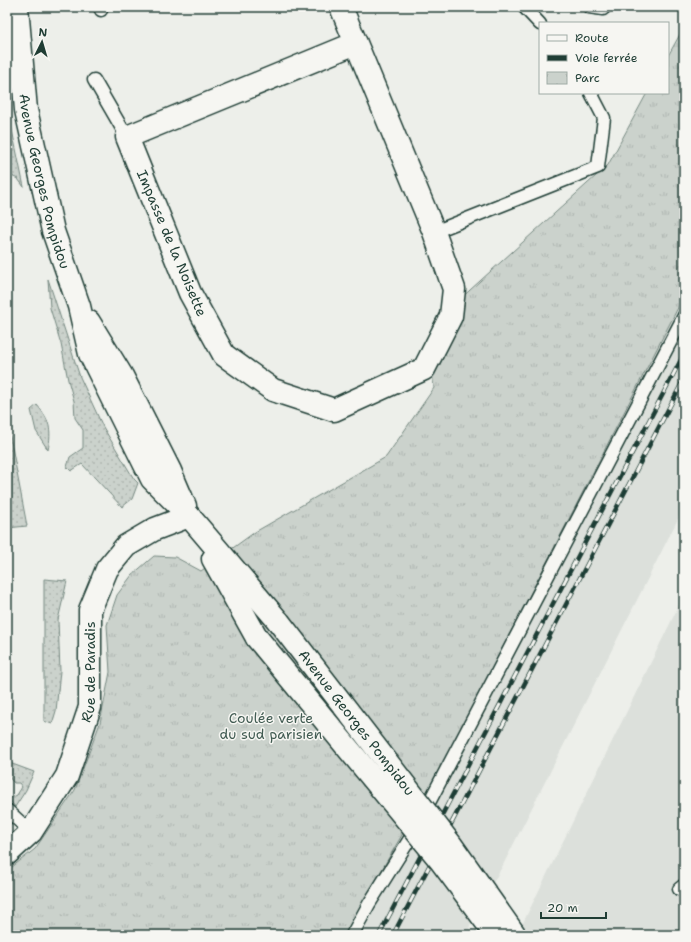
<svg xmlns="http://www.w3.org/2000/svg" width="691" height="942" font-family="'Shantell Sans',sans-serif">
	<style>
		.built { fill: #dce0db }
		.grass { fill: url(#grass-dots); stroke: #758880 }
		.park { fill: url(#park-tufts); stroke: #758880 }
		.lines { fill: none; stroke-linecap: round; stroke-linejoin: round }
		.lane-casing { stroke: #1f3d34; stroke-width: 15 }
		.street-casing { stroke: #1f3d34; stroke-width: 25 }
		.secondary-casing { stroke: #1f3d34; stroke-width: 25 }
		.lane { stroke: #f6f6f2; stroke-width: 12 }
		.street { stroke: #f6f6f2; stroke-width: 22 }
		.secondary { stroke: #f6f6f2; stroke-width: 22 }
		.rail-casing { stroke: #1f3d34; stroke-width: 4.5 }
		.rail { stroke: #f6f6f2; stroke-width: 3; stroke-dasharray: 9; stroke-linecap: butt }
		.secondary-bridge-casing { stroke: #1f3d34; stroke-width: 25; stroke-linecap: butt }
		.secondary-bridge { stroke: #f6f6f2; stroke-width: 22 }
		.labels { text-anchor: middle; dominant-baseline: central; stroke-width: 3; stroke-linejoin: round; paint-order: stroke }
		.street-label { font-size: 14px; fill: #1f3d34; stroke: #f6f6f2 }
		.park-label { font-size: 14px; fill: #415b52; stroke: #f6f6f2 }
	</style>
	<defs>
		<pattern id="grass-dots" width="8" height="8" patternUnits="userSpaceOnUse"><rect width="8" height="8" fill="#cbd2cc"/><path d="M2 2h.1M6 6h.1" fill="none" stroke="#aeb5b0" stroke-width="1.8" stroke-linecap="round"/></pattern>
		<pattern id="park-tufts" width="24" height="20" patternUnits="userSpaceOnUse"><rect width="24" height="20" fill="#cbd2cc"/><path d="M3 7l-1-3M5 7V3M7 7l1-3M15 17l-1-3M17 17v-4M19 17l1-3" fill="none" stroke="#aeb5b0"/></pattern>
	</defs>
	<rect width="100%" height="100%" fill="#edefea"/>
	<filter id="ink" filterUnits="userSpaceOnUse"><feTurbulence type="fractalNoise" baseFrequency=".025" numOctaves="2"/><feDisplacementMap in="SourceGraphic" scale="8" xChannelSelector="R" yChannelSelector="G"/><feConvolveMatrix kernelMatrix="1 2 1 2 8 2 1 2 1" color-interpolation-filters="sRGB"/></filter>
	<g filter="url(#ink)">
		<path class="built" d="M684,296V507L502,867L471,921L468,935H344L439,771Z
			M684,595V935H517L550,868Z"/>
		<path class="grass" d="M7,106L24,187L18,179L7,174Z
			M48,279L80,377L103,427L134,479L138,483L132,499L122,507L82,464L71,471L67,467L70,457L83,448V430L75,418L74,401L68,380L61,344L50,308Z
			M37,405C50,420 52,430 48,450L36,431L31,410Z
			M7,420L27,526L7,528Z
			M44,579L67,581L58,620L60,671L56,711L52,724L44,721Z
			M7,762L34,772L26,790L15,807L9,799L17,795L22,787L19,783H14L7,775Z"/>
		<path class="park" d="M684,27V296L439,771L344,935H7V871L35,849L75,790L100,723L110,672L107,625L117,595L132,575L154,556L175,557L201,571L255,532L386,457L434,388L432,373L459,300L608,165L647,93H668V56Z"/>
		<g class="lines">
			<defs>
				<path id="lane" d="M100,7L101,10
					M524,7L540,24
					M589,7L603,9L605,7
					M94,80L127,137
					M434,232L598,167L604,118L591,93
					M7,810L31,832
					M679,889L684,885
					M352,935L369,904L411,837L684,316"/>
				<g id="street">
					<path d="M341,7L434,232L454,289L451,316L424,369L334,410L273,390L224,355L190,293L127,137L356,43"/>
					<path id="s1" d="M7,854L31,832L67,776L90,707V610L107,569L126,546L155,529L189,516"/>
				</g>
				<g id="secondary">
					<path id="s2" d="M17,7L26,110L53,231L79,306L90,354L152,479L189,516L279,622"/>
					<path d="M89,322L122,376L170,471L185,506"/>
					<path d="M213,559L257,638"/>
				</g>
			</defs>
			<use href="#lane" class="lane-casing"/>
			<use href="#street" class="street-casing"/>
			<use href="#secondary" class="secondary-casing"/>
			<use href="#lane" class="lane"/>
			<use href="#street" class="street"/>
			<use href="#secondary" class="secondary"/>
			<defs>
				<path id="rail" d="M379,935L684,354
					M393,935L684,379"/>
			</defs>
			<use href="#rail" class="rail-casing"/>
			<use href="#rail" class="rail"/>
			<defs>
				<g id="secondary-bridge">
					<path id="s3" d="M279,622L452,846L515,935"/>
					<path d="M257,638L440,860L496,935"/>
				</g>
			</defs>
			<use href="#secondary-bridge" class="secondary-bridge-casing"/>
			<use href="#secondary-bridge" class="secondary-bridge"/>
		</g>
	</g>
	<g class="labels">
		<g class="street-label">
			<text stroke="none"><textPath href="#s2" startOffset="177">Avenue Georges Pompidou</textPath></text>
			<text transform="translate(172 243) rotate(67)">Impasse de la Noisette</text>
			<text stroke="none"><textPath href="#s1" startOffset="207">Rue de Paradis</textPath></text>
			<text stroke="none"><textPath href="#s3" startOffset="127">Avenue Georges Pompidou</textPath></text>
		</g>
		<g class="park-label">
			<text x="271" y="718">Coulée verte<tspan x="271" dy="16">du sud parisien</tspan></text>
		</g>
	</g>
	<rect width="691" height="942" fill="none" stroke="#f6f6f2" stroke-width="24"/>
	<rect x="12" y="12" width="667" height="918" fill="none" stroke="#1f3d34" stroke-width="1.5" filter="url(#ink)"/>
	<rect x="539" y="22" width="130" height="72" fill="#f6f6f2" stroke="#a0aca6"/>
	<rect x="547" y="35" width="20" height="6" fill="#f6f6f2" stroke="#a0aca6"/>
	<text x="575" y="42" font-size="12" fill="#1f3d34">Route</text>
	<rect x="547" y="55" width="20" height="6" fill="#1f3d34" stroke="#a0aca6"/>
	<text x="575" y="62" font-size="12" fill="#1f3d34">Voie ferrée</text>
	<rect x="547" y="72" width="20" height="12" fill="url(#park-tufts)" stroke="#a0aca6"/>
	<text x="575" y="82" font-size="12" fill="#1f3d34">Parc</text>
	<g transform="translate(42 42) rotate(5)" stroke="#f6f6f2" stroke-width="3" paint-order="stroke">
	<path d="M0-3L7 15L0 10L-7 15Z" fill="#1f3d34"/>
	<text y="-6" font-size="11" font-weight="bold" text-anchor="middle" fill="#1f3d34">N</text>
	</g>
	<path d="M541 912v6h65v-6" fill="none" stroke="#1f3d34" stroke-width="2"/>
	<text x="547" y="912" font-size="12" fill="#1f3d34" stroke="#f6f6f2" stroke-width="3" paint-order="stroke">20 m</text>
</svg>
